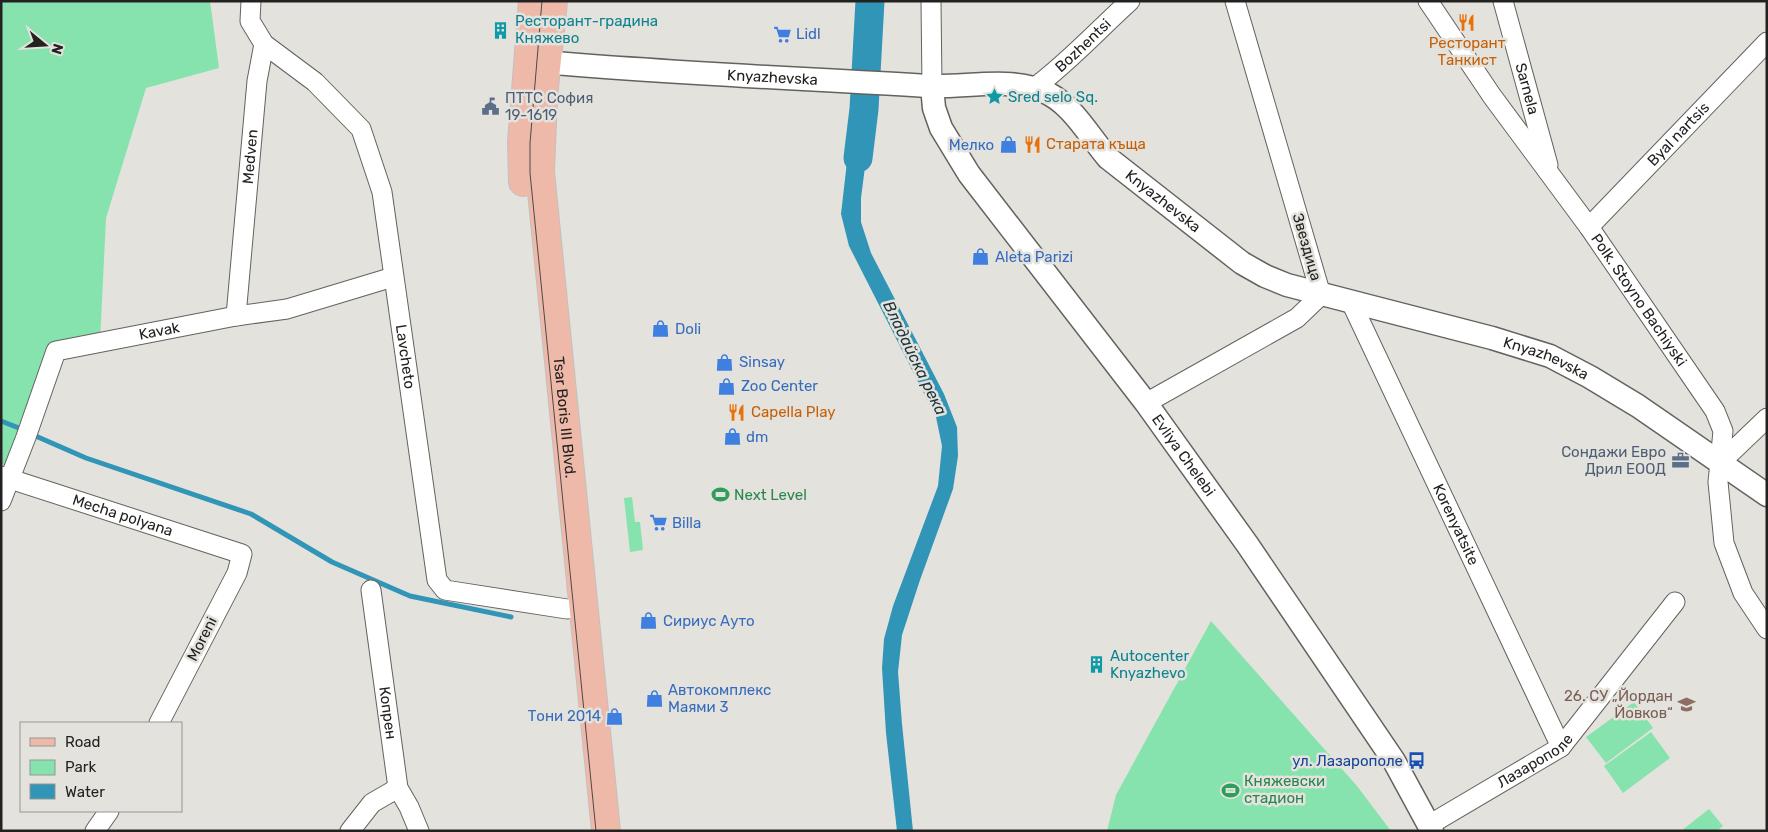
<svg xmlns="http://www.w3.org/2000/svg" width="1768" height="832" font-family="Rubik,sans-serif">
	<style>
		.green { fill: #87e3ad }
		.water { fill: #3095b7 }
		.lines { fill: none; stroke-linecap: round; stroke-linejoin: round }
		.stream { stroke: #3095b7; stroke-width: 5 }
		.river { stroke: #3095b7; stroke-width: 29 }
		.minor-casing { stroke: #65625e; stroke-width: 21 }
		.tertiary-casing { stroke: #65625e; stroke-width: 25 }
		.primary-casing { stroke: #c1c1c1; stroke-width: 30 }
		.minor { stroke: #fff; stroke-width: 19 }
		.tertiary { stroke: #fff; stroke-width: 22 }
		.primary { stroke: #efb9aa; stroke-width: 28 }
		.tram { stroke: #4b4a47; stroke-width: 1 }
		.labels { text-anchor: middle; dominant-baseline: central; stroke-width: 5; stroke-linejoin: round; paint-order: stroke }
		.culture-label { font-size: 15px; fill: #0d838f; stroke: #e4e2dc; text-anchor: start }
		.shop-label { font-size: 15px; fill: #366cbe; stroke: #e4e2dc; text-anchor: start }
		.food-label { font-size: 15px; fill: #c56008; stroke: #e4e2dc; text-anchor: start }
		.street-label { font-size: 15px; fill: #232220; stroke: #e4e2dc }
		.service-label { font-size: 15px; fill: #4e5e75; stroke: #e4e2dc; text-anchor: start }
		.leisure-label { font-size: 15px; fill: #27864d; stroke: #e4e2dc; text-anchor: start }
		.education-label { font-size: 15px; fill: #785e54; stroke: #e4e2dc; text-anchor: end }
		.transit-label { font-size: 15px; fill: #164399; stroke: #e4e2dc; text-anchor: end }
		.water-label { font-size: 16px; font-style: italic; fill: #1e343d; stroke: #e4e2dc }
	</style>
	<rect width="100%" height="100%" fill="#e4e2dc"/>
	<path class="green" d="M1,1H210L219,68L146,88L106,218L100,342L50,352L5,465L1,464Z
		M632,497L635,522H640L643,550L630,552L624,498Z
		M1211,621L1357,786L1391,831H1107L1116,795Z
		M1634,702L1653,728L1606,763L1586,737Z
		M1651,732L1670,758L1623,793L1604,766Z
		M1709,809L1723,826L1717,831H1681Z"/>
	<path class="water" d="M852,118L871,120L861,198V222L871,253L944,394L957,427L958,456L953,489L920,580L902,635L898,672L902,724L913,831H897L886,733L882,668L884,639L893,606L938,486L942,446L936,417L849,246L841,214Z"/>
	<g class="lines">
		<path class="stream" d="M1,421L24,430
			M31,434L86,458L251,514L332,562L410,596L511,617"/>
		<path class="river" d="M858,158L864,109L870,1"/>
		<defs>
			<g id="minor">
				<path id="s1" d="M251,1L250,21L264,44L315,82L361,129L382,192L437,580L445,590L567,609"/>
				<path d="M931,1L932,86"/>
				<path id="s2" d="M1428,1L1492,96L1589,227L1715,411L1723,431L1718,482L1724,543L1743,593L1767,629"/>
				<path id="s3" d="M1503,1L1548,165"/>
				<path id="s4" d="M1034,88C1069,62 1098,30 1130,1"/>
				<path id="s5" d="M1589,227L1767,42"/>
				<path id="s6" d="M1351,302L1561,747"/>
				<path id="s7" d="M236,316L257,81L264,44"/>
				<path d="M1146,403L1297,318L1321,295L1235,1"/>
				<path d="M1720,463L1767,418"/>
				<path id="s8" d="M1,476L242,554L237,573L159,723"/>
				<path id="s9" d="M1,501L26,437L56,351L236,316L287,309L393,277"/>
				<path id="s10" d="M371,590L398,788L409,807L419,831"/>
				<path id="s11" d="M1429,825L1561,747L1675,602"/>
				<path d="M95,831L109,811"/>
				<path d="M350,831L372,803L398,788"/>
			</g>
			<g id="tertiary">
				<path id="s12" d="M531,61C663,73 795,78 927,86C964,88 1007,77 1043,91C1071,102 1089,136 1108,158L1242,263L1265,276L1287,285L1492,338L1550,356L1590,377L1638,406L1767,495"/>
				<path id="s13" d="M932,86L934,108L941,128L969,174L1146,403L1247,544L1394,761L1432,831"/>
			</g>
			<g id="primary">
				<path id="s14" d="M553,1L543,97L540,172L606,831"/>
				<path d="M523,182L522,142L533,1"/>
			</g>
		</defs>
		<use href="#minor" class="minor-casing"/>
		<use href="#tertiary" class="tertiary-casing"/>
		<use href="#primary" class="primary-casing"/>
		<use href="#minor" class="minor"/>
		<use href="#tertiary" class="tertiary"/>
		<use href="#primary" class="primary"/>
		<path class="tram" d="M542,1L530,143V173L596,831"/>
	</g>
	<defs>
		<symbol id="restaurant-bare" viewBox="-9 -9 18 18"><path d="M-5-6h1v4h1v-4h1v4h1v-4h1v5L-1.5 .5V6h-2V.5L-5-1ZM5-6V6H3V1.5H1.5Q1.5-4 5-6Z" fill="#e8710a" stroke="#e4e2dc" stroke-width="2.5" paint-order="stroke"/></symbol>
		<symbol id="building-bare" viewBox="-9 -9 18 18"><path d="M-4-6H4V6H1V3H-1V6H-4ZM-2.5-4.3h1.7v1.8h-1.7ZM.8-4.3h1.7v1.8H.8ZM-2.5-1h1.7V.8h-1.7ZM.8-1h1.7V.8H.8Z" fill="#0f9aa8" stroke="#e4e2dc" stroke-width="2.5" paint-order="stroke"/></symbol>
		<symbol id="supermarket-bare" viewBox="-9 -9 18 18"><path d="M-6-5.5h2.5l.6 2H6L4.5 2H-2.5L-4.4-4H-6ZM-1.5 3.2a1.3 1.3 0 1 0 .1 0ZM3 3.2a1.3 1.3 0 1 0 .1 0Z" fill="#3f7fe0" stroke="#e4e2dc" stroke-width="2.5" paint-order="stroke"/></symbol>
		<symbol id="sight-bare" viewBox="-9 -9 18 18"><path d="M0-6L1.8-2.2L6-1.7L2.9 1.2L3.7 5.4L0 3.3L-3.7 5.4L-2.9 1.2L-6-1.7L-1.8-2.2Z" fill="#0f9aa8" stroke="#e4e2dc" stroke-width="2.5" paint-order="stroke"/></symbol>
		<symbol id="civic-bare" viewBox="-9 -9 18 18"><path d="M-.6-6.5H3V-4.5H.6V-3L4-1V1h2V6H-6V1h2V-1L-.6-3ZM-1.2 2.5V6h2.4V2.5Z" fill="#5c6f8a" stroke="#e4e2dc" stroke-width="2.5" paint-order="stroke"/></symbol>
		<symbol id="shop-bare" viewBox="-9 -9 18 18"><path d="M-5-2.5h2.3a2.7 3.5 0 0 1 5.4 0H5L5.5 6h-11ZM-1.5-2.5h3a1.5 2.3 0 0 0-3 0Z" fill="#3f7fe0" stroke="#e4e2dc" stroke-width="2.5" paint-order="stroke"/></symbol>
		<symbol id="office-bare" viewBox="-9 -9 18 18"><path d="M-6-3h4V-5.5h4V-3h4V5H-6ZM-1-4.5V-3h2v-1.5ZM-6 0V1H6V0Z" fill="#5c6f8a" stroke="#e4e2dc" stroke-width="2.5" paint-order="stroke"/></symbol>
		<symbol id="stadium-bare" viewBox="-9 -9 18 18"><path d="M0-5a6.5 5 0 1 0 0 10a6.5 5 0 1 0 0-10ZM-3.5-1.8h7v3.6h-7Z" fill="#2e9e5b" stroke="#e4e2dc" stroke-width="2.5" paint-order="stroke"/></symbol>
		<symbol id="school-bare" viewBox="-9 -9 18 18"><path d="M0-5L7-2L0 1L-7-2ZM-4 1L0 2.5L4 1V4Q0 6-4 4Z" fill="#8d6e63" stroke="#e4e2dc" stroke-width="2.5" paint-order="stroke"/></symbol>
		<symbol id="bus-bare" viewBox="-9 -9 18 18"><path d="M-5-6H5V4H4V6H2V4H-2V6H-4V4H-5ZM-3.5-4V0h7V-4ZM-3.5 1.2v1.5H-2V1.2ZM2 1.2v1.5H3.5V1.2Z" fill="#1a4fb4" stroke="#e4e2dc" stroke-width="2.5" paint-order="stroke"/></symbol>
	</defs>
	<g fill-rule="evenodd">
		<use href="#restaurant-bare" x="1454" y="10" width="25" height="25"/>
		<use href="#building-bare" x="488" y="18" width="25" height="25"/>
		<use href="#supermarket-bare" x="770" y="22" width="25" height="25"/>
		<use href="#sight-bare" x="982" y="84" width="25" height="25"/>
		<use href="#civic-bare" x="478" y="94" width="25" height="25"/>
		<use href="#restaurant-bare" x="1020" y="132" width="25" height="25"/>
		<use href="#shop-bare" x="996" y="132" width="25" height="25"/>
		<use href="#shop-bare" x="968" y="244" width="25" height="25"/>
		<use href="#shop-bare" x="648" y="316" width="25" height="25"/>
		<use href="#shop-bare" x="712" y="350" width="25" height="25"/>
		<use href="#shop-bare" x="714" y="374" width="25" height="25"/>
		<use href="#restaurant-bare" x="724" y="400" width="25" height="25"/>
		<use href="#shop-bare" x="720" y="424" width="25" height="25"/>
		<use href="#office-bare" x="1668" y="448" width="25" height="25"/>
		<use href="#stadium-bare" x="708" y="482" width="25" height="25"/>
		<use href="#supermarket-bare" x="646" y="510" width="25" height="25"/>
		<use href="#shop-bare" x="636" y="608" width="25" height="25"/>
		<use href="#building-bare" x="1084" y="652" width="25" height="25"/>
		<use href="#shop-bare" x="642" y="686" width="25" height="25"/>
		<use href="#school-bare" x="1674" y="692" width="25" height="25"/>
		<use href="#shop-bare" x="602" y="704" width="25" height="25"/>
		<use href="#bus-bare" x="1404" y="748" width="25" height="25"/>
		<use href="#stadium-bare" x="1218" y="778" width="25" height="25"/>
	</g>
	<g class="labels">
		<g class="culture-label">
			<text x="515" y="21">Ресторант-градина<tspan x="515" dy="17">Княжево</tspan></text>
			<text x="1008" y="97">Sred selo Sq.</text>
			<text x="1110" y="656">Autocenter<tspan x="1110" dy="17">Knyazhevo</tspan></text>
		</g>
		<g class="shop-label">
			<text x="796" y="34">Lidl</text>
			<text x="994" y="145" text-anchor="end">Мелко</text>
			<text x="995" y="257">Aleta Parizi</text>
			<text x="675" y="329">Doli</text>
			<text x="739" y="362">Sinsay</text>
			<text x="741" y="386">Zoo Center</text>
			<text x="746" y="437">dm</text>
			<text x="672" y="523">Billa</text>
			<text x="663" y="621">Сириус Ауто</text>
			<text x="668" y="690">Автокомплекс<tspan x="668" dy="17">Маями 3</tspan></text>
			<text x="601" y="716" text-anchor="end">Тони 2014</text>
		</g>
		<g class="food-label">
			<text x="1467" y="43" text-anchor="middle">Ресторант<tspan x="1467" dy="17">Танкист</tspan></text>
			<text x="1046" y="144">Старата къща</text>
			<text x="751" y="412">Capella Play</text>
		</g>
		<g class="street-label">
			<text stroke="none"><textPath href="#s4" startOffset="65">Bozhentsi</textPath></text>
			<text stroke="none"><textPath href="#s12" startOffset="242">Knyazhevska</textPath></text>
			<text stroke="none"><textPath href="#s3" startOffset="91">Sarnela</textPath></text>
			<text stroke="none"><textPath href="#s5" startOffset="129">Byal nartsis</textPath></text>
			<text stroke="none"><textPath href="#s7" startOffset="160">Medven</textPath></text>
			<text stroke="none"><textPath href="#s12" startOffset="678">Knyazhevska</textPath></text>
			<text transform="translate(1307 247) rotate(74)">Звездица</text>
			<text stroke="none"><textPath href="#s2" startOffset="366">Polk. Stoyno Bachiyski</textPath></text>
			<text stroke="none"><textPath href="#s9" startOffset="265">Kavak</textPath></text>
			<text stroke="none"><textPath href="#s1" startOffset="409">Lavcheto</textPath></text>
			<text stroke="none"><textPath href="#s12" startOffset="1098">Knyazhevska</textPath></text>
			<text stroke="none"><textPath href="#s14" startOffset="418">Tsar Boris III Blvd.</textPath></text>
			<text stroke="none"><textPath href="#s13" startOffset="451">Evliya Chelebi</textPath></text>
			<text stroke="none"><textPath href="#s8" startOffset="128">Mecha polyana</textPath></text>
			<text stroke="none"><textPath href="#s6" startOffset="246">Korenyatsite</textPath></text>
			<text transform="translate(202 639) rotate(-63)">Moreni</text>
			<text stroke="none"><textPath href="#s10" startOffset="124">Копрен</textPath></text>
			<text stroke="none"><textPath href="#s11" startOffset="124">Лазарополе</textPath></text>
		</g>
		<g class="service-label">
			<text x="505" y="98">ПТТС София<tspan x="505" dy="17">19-1619</tspan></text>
			<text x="1666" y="452" text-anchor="end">Сондажи Евро<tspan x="1666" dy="17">Дрил ЕООД</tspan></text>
		</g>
		<g class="leisure-label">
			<text x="734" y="495">Next Level</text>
			<text x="1244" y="781">Княжевски<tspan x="1244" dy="17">стадион</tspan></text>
		</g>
		<g class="education-label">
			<text x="1673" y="696">26. СУ „Йордан<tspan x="1673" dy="17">Йовков“</tspan></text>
		</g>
		<g class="transit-label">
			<text x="1403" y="761">ул. Лазарополе</text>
		</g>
		<g class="water-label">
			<text transform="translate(915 358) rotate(64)">Владайска река</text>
		</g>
	</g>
	<rect width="1768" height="832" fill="none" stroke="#232220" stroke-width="5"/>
	<rect x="20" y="722" width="162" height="90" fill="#e4e2dc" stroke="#979591"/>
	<rect x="30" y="738" width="25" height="8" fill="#efb9aa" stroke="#979591"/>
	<text x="65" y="747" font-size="15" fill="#232220">Road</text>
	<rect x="30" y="760" width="25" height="15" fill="#87e3ad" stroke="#979591"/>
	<text x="65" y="772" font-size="15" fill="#232220">Park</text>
	<rect x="30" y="784" width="25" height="15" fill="#3095b7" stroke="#979591"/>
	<text x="65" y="797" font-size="15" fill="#232220">Water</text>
	<g transform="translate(45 45) rotate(108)" stroke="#e4e2dc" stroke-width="4" paint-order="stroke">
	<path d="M0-4L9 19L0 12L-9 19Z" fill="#232220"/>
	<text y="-8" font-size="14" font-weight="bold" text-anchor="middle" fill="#232220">N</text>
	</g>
</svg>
